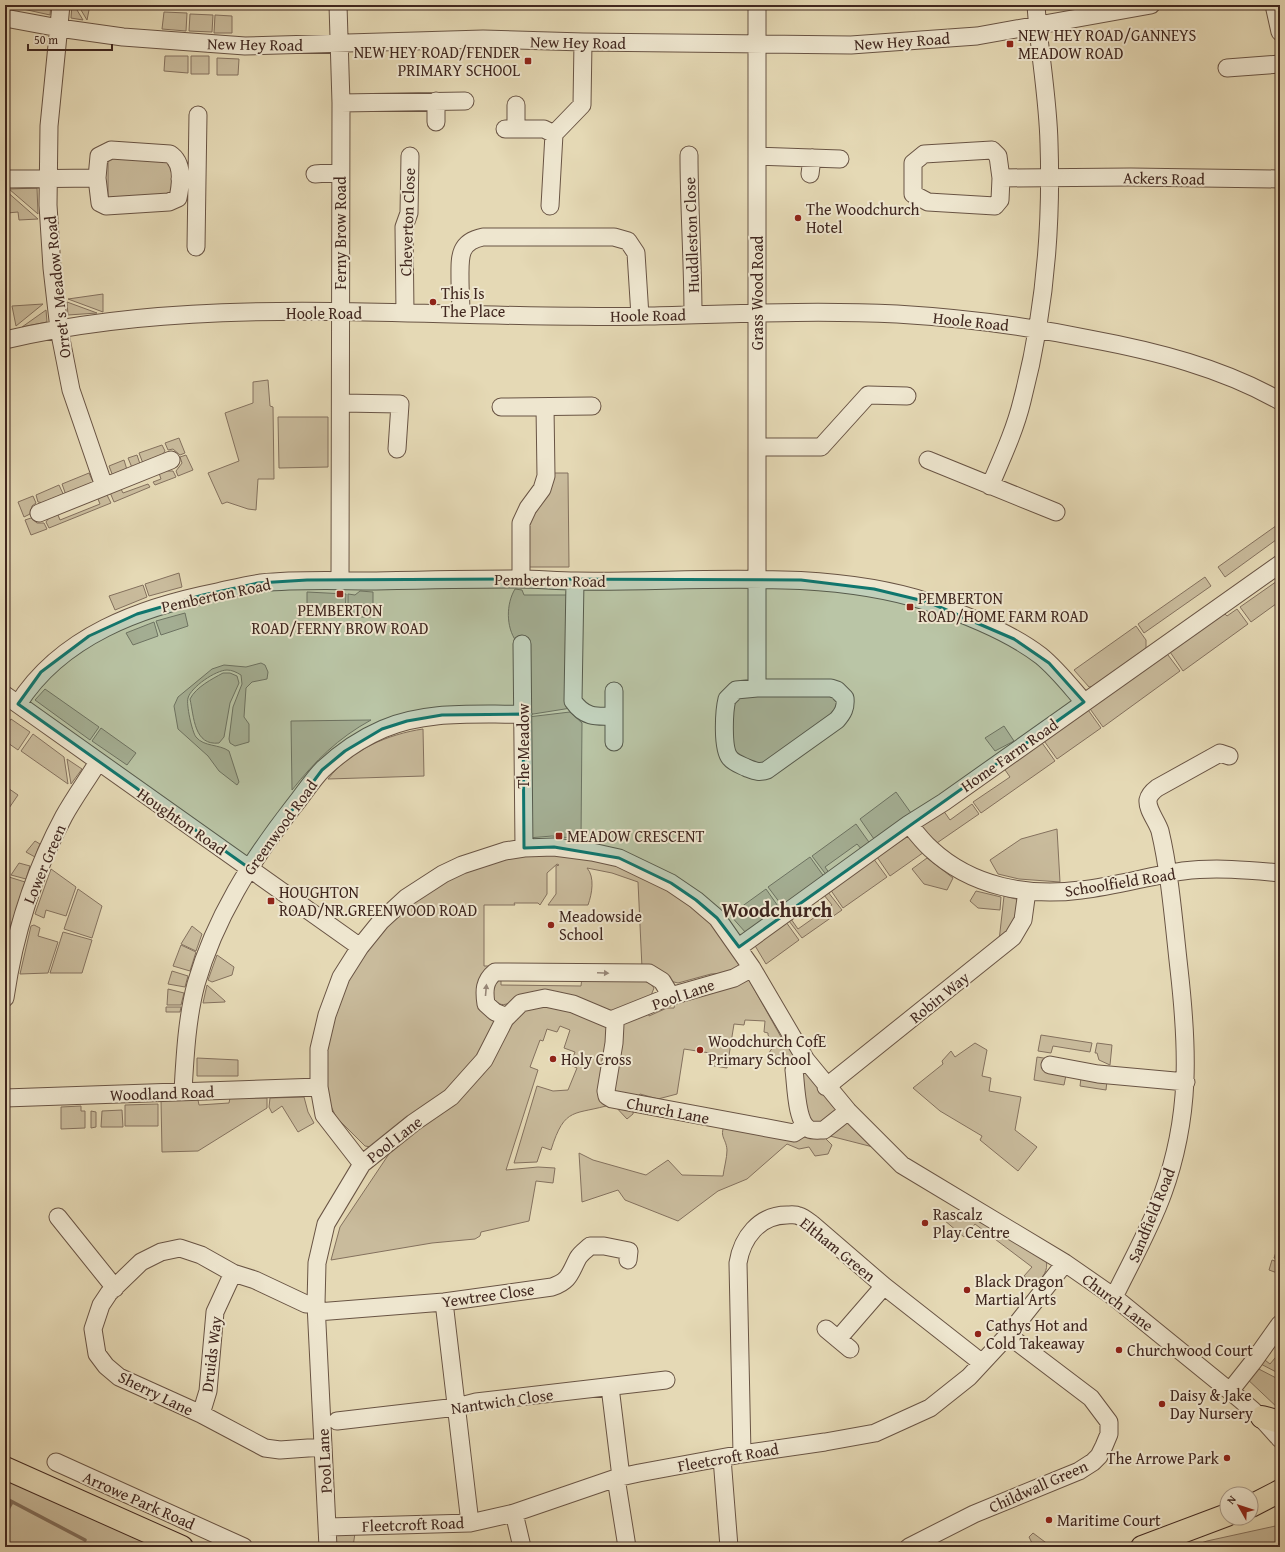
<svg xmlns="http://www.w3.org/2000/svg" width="1285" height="1552" font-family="'Gentium Book Plus',serif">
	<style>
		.green { fill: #c9bb9c; stroke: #84715e }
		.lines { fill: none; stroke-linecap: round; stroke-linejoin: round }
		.stream { stroke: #816d5a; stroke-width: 3.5 }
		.minor-casing { stroke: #695444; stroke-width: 19 }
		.major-casing { stroke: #40271f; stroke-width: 24 }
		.minor { stroke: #eee6cf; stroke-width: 17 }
		.major { stroke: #e5d9b5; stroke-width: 22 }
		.oneway { fill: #978677 }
		.marked { fill: #0f766e; fill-opacity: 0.2; stroke: #0f766e; stroke-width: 3; stroke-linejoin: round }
		.poi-dot { fill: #8f2418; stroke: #eee6cf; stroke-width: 1.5 }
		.labels { text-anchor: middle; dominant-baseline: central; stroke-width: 4; stroke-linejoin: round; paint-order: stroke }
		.poi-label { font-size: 16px; fill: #40271f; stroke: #eee6cf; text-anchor: start }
		.street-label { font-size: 16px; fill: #40271f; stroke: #eee6cf }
		.district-label { font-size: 20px; font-weight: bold; fill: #40271f; stroke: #eee6cf }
	</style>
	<rect width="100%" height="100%" fill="#e5d9b5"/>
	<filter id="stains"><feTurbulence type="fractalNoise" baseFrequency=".005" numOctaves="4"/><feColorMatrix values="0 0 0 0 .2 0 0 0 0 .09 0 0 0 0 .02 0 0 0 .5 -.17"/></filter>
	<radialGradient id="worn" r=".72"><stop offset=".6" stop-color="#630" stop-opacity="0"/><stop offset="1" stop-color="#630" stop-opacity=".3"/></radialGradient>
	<path class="green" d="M5,5H51L50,15Z
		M72,5H74L83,20L71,18Z
		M78,5H90L87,20Z
		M164,12L187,13L186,31L162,29Z
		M190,14L213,15L212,32L189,31Z
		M215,15L232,16V33H214Z
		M165,56H188V73L164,71Z
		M191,56H209V74H191Z
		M217,58L239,59L238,75H217Z
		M108,155L173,161L172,193L108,201Z
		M37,188L38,214L9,189Z
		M5,190L38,219L19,220L18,212L7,213Z
		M103,294V312L68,299Z
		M67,302L97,313L68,315Z
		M43,304L16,326L12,306Z
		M46,310L47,322L22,327Z
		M268,380L270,406L273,407L274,479H258L256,510L248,509L227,502L222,504L208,473L239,461L225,413L253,403V382Z
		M278,417H328V467L279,468Z
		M179,438L185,453L180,455L173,449L168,450L165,443Z
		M162,445L165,451L158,461L144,466L139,453Z
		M137,455L141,467L133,470L128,458Z
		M186,455L193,470L178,476L176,471L182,463L180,457Z
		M124,460L128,473L114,479L109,466Z
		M162,468L168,471H173L176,477L155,485L153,482L161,479L158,470Z
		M89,473L95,486L67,498L62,484Z
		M551,473H568L569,567H528V522Z
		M148,484L150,487L114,502L109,490L119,485L123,493Z
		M59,485L65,498L49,504L38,502L36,495Z
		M105,491L111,503L49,528L46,522L53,512L56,510L60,520L100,504L96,494Z
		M33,496L36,503L32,506L30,514L24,517L18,502Z
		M31,518L37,523H44L47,529L31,535L25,520Z
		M1280,523V537L1225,577L1218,567Z
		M179,573L182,587L149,596L145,584Z
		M1205,577L1211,586L1144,633L1138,624Z
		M1280,579V601L1251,622L1240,607Z
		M143,585L147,597L115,610L109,596Z
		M515,589L522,590L524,595H567L571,708L527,715L516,641C506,627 506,604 515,589Z
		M360,591L373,592V617H348V594L355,595Z
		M307,592L346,594L345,617H307Z
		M1237,609L1248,624L1183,671L1168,649L1216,616L1225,614L1227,616Z
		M185,613L188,626L161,635L156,621Z
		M154,622L158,636L133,645L126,633Z
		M1136,626L1146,640V648L1095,686L1089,687L1074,670Z
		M1165,651L1180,671L1103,727L1088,706Z
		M261,663L265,665L268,672L267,679L252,682L246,688L244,717L249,724V742L235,746L230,743L229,739L233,707L242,684L241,675C236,672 232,670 227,670C216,670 191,687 188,698C186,704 192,732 196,737C204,747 219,744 229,751L239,782L237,785L219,771L208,756L178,729L174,706L178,697L212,669L224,665L246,667Z
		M223,673H230L237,676L239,683L230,703L224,737L219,743C194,746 194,717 190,699C196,687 212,679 223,673Z
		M45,689L99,727L90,740L35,700Z
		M740,694L834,696L838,704L837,712L758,766L738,758L730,747L732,702Z
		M1086,707L1101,728L1057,759L1042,738Z
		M570,712L582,723L581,839L552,836L528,838V717Z
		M11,719L30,732L18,750L5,741V728Z
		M371,720C338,738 315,761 292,790L291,721Z
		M1004,726L1014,741L995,751L985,738Z
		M101,728L136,753L127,765L92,741Z
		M423,729L424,776L328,779C350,750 389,734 423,729Z
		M33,734L64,757L68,784L21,751Z
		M1040,740L1055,761L981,813L973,802L1010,777L1003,767Z
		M67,759L82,769L71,784Z
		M5,786L18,795L5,814Z
		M896,792L911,813L874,839L860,819Z
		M972,804L979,814L934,845L922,827L923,824L943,810L950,820Z
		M856,824L871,845L863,851L857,844L825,867L830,874L827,876L812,856Z
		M1057,829L1060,882L1019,879L998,874L990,860L1021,839Z
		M910,835L927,850L890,876L877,857Z
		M35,841L40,844L35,857L26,852Z
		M559,853L596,859L639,873L691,904L718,932L740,964L731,973L711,974L678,983L670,981L642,968L638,882L612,873L587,868C595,877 592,894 588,905H548L556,894V866L559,865L557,864L547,873V894L540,905L538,903H514L515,905H484V966H495L492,1017L496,1023L481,1058L447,1093L371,1147L365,1146L336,1117L330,1104L325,1083V1056L332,1017L358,957L403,910L431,889L463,872L491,861L522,855Z
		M810,857L825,878L783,907L768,887Z
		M873,858L887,877L843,908L830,889Z
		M927,858L953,878L947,890L924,884L912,869Z
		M19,863L30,866L26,879L11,875Z
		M51,869L76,887L66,916L46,910L44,918L35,914Z
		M9,877L25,882L5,944V886Z
		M78,889L102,906L92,938L64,929Z
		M766,889L780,909L746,933L730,915Z
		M976,891L1001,897L1000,910L978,908L970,901Z
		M828,892L842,910L802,938L789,921L791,919L798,929L832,905L824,895Z
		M1004,896L1016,899L1020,902L1012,927L999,941Z
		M786,922L799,940L766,964L754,944Z
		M34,925L40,928L38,936L58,942L48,973L20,974L31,926Z
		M192,926L202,934L196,951L181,944Z
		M63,932L92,940L82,973H50Z
		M181,945L196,952L190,971L173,966Z
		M217,955L234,967L232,975L212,982L208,980Z
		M172,971L188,976L185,987L168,984Z
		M497,977H501V985L581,986L582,977C598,978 645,973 654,988L650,998L637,1004L647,1007L649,1016L667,1008H674L675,1003L748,978L781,1037L796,1057L787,1061L785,1066L768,1063L770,1051L775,1045L768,1035V1033L764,1032L765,1021L745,1020L744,1025L734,1024L727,1068L708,1065L710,1053L684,1049L677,1094L658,1099L640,1094L635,1100L633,1114L627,1119L613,1104C574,1116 565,1105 551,1150L542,1147L537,1162L514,1163L537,1086L553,1091L568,1090L577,1068L570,1065L575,1052L564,1048L570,1030L560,1026L557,1032L547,1029L543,1041L540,1040L530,1067L538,1070L506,1170L538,1167L555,1168L553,1183L536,1181L529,1221L481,1232L480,1236L475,1239L432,1243L331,1260L340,1227L399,1139L452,1099L489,1061L514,1015L523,1005L535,1002L554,1001L588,1012L602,1020L606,1028L612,1033L626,1016V1009C620,1010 614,1012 608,1012C601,1012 594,1007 587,1005C567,998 546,992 524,997C506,1002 503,1013 489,993L491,980Z
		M207,985L225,1001V1002L203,1003Z
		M168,989L184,993L181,1005H167Z
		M166,1007H181L180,1012H166Z
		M1041,1035L1092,1043L1090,1052L1053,1046L1051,1053L1038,1051Z
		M975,1043L987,1050L982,1076L991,1078L989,1091L1021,1097L1015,1130L1037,1147L1018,1171L980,1140L982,1136L940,1111L913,1088L943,1064L942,1061L951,1051L955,1057Z
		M1097,1043L1112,1045L1110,1065L1099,1060L1097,1053H1095Z
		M1037,1057L1050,1059L1066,1075L1064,1085L1034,1080Z
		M197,1058L238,1060V1076H197Z
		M802,1067L838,1113L827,1123L806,1122Z
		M1108,1071L1106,1090L1080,1086L1081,1078Z
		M304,1097L308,1112L314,1123L298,1132L282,1106L272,1113L269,1107L270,1098Z
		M230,1098H267V1108L198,1151L162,1152L161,1100H198L199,1105L229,1103Z
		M158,1104V1126H125V1105Z
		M81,1106V1111H85V1128L61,1129V1107Z
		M122,1110L123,1127H101L102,1111Z
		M91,1111L96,1112V1127L91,1128Z
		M845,1120L873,1147L826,1135Z
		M726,1122L802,1137L825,1138L832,1145L828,1154L815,1156L809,1147L799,1149L787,1144L747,1179L718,1191L678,1221L625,1200L618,1190L582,1202L579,1153L593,1160L646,1175L668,1160L682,1175L723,1176C724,1168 727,1158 727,1150C726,1137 718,1137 726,1122Z
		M944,1220L982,1221L1046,1260C1049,1271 1042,1277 1036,1286L1024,1276L1032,1267L975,1224L964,1237Z
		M1280,1240V1260L1274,1258Z
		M1272,1260L1280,1263V1274L1269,1270Z
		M1280,1352V1374L1257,1362L1261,1357L1270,1364Z
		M1253,1366L1280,1380V1410L1244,1376Z
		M5,1476L157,1547H5Z
		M1280,1525V1547H1189L1207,1541Z
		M331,1532L355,1533L353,1547H332Z
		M1033,1533L1049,1545L1048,1547H1034L1029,1537Z"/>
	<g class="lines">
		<path class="stream" d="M5,1498L85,1540
			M5,1514L12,1502
			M97,1546L98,1547"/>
		<defs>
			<path id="minor" d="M61,5L49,126L48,205L52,268L59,329L71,390L104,486
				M338,5L341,103L340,581
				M1274,5L1280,32
				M5,18L59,28L123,37L245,46L483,39L583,42L851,45L977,36L1151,5
				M1227,68L1280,64
				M341,103L465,101
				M436,122V101
				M505,129H544L554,134L582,105L583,42
				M516,129V105
				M689,155C689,208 693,261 693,315
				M757,156L840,159
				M315,174L340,172
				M810,174L812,158
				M1001,178L998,156L992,150L924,154L913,163V194L928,202L995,206L1000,200L1001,178L1131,177L1280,179
				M5,179L97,178L100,203L106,206L169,202L178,198C181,184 184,163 170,154L111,150L99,156L97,178
				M180,179H197L196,247
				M197,179L198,115
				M550,206L554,134
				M405,312L404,227L409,213L410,156
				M461,314C461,302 460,291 460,279C460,258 458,242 483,237H614L628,241L636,253L640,316
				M5,340C182,298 367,314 547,316C580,316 612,317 645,316C729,314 813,310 897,314C962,318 1027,326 1090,339C1155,351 1222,368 1280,401
				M342,403L400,404L397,449
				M501,407L592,406
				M757,447H821L868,395L907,396
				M928,460L1056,512
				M990,486C1002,458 1015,430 1022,401C1044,317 1052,230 1049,143C1048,97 1039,51 1036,5
				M39,513L171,460
				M521,579V523L528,508L542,489L546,476L545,407
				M575,581L573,701C584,717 595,717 613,716
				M522,644L524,848
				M757,688H831L837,690L845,698C846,708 843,713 837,720L767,770C759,773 755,771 747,768C741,765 734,763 730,758C722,749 724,711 727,699L736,690L757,688V5
				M5,695L360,947
				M18,704C61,636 141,607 217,592C231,589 246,585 261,583C300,579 337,581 376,581C423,580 471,579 519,579C538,579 557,581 576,581C688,583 821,567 928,602C964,614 1011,633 1041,656C1058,670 1070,686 1084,702
				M614,742V691
				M909,824C916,833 923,842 931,849C972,887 1028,897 1081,890C1116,886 1149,876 1183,871C1215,867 1248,870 1280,873
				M739,947L909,824L944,802L1280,564
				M5,998C14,935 34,872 64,816C74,798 87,780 98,762
				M507,1017L495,1012L486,1004C484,991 484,981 495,972L649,973L662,981L671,996
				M611,1020L615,1024L614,1043L606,1091L607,1096L612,1099L794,1133L805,1126
				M806,1060L794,1070C796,1084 796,1122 809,1129C813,1131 819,1130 824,1130L848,1111
				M1050,1065L1098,1074L1186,1082
				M826,1087L1013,937L1023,920L1027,891
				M183,1091C185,1056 187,1018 196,984C215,918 251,861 293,807C303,795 312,780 323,769C340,753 362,738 383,729C427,710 477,715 523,714
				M5,1098L319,1087
				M362,1164L324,1115L319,1087V1049L327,1015L341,977L360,947L381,921L406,898L443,874L462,865L505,851L524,848L554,847L592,852L619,858L671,883L696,900L717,918L752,968L806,1060L848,1111L902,1165L1065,1263L1114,1297L1221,1384C1244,1402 1261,1416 1280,1439
				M58,1217L115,1288
				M1114,1297C1131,1262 1150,1229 1163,1193C1191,1116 1188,1048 1179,969C1174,925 1170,873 1160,831C1157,821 1147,810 1148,800C1149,795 1153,791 1157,788L1220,753L1229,756
				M444,1302L470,1523
				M316,1304H306L255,1280L233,1273L201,1255L180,1248L161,1252L141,1262L109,1293L101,1305L93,1329L97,1354L106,1366L119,1377L201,1414L265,1448L280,1450L322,1447
				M317,1312L444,1302L552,1287C570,1281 570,1273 578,1258C581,1253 586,1250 590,1246H604L629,1251L628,1260
				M826,1329L850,1349
				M838,1339L884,1286
				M610,1387L621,1477
				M1230,1391L1253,1362L1280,1324
				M201,1414L208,1391L215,1312L233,1273
				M337,1421L457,1407L476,1402L666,1380
				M742,1454L738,1263C742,1238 759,1215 787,1215C790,1215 795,1214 799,1216C803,1217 808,1221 812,1224L884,1286L982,1363
				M722,1458L729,1547
				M56,1462L244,1547
				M616,1478L627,1547
				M514,1513L522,1547
				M328,1527L470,1523L514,1513L616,1478L639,1473L742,1454L825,1442L875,1433L930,1408L969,1377L1008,1335L1065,1263
				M328,1547L316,1304L317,1263L326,1224L362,1164L413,1123L451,1097L484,1060L505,1019L521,1003L545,998L573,1004L611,1020L671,996L734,978L752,968
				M909,1547L974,1514L1079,1471L1093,1462L1099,1456L1104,1446L1109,1434V1422L1091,1398L1008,1335"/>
			<path id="major" d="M1262,1417L1280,1422
				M5,1468L182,1547
				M1251,1506L1280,1491
				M1142,1547L1227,1515"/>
		</defs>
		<use href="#minor" class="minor-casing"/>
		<use href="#major" class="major-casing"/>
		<use href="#minor" class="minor"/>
		<use href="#major" class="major"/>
	</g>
	<defs><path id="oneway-solid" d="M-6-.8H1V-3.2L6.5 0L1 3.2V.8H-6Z"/></defs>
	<g class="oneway">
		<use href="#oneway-solid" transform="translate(603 973) rotate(2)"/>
		<use href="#oneway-solid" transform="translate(486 990) rotate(-85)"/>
	</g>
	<path class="marked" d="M521,579L801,580L874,589L928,602L1014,639L1049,663L1084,702L739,947L717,918L696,900L671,883L619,858L554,847L524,848L523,714L442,715L407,721L382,729L345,751L322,770L249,868L18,704L41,672L89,636L137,614L203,595L258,583L307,580Z"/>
	<g class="poi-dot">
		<rect x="1006" y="40" width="8" height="8" rx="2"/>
		<rect x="524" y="57" width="8" height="8" rx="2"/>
		<circle cx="798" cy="218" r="4"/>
		<circle cx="433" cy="302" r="4"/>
		<rect x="336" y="590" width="8" height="8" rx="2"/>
		<rect x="906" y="603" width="8" height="8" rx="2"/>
		<rect x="555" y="832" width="8" height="8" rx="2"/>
		<rect x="267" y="897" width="8" height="8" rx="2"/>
		<circle cx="551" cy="925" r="4"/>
		<circle cx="700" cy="1050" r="4"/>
		<circle cx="553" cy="1059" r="4"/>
		<circle cx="925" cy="1223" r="4"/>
		<circle cx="967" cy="1290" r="4"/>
		<circle cx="978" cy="1334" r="4"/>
		<circle cx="1119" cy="1350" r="4"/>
		<circle cx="1162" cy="1404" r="4"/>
		<circle cx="1227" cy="1458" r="4"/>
		<circle cx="1049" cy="1520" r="4"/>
	</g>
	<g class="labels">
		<g class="poi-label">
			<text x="1018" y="35">NEW HEY ROAD/GANNEYS<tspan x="1018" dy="18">MEADOW ROAD</tspan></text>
			<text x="520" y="52" text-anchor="end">NEW HEY ROAD/FENDER<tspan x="520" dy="18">PRIMARY SCHOOL</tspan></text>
			<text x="806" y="209">The Woodchurch<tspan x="806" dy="18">Hotel</tspan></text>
			<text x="441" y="293">This Is<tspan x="441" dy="18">The Place</tspan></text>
			<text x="918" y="598">PEMBERTON<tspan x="918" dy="18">ROAD/HOME FARM ROAD</tspan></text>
			<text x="340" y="610" text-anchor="middle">PEMBERTON<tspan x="340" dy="18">ROAD/FERNY BROW ROAD</tspan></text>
			<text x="567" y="836">MEADOW CRESCENT</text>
			<text x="279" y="892">HOUGHTON<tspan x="279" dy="18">ROAD/NR.GREENWOOD ROAD</tspan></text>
			<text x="559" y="916">Meadowside<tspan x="559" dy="18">School</tspan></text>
			<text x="708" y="1041">Woodchurch CofE<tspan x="708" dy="18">Primary School</tspan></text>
			<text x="561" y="1059">Holy Cross</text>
			<text x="933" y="1214">Rascalz<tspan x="933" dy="18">Play Centre</tspan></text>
			<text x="975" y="1281">Black Dragon<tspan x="975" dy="18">Martial Arts</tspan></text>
			<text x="986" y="1325">Cathys Hot and<tspan x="986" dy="18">Cold Takeaway</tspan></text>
			<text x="1127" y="1350">Churchwood Court</text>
			<text x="1170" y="1395">Daisy &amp; Jake<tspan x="1170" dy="18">Day Nursery</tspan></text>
			<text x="1219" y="1458" text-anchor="end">The Arrowe Park</text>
			<text x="1057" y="1520">Maritime Court</text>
		</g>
		<g class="street-label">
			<text transform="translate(902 41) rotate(-4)">New Hey Road</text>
			<text transform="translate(578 42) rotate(1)">New Hey Road</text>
			<text transform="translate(255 44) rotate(1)">New Hey Road</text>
			<text transform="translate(1164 178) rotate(1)">Ackers Road</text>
			<text transform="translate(407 222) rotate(-88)">Cheverton Close</text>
			<text transform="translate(340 233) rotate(-90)">Ferny Brow Road</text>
			<text transform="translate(691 235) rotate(-92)">Huddleston Close</text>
			<text transform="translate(57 287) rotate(-96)">Orret's Meadow Road</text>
			<text transform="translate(757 293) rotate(-90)">Grass Wood Road</text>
			<text x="324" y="313">Hoole Road</text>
			<text transform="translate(648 315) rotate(-1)">Hoole Road</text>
			<text transform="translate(971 321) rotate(6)">Hoole Road</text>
			<text transform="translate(550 580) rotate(1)">Pemberton Road</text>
			<text transform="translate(216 595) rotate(-12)">Pemberton Road</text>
			<text transform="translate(523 746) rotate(-90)">The Meadow</text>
			<text transform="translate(1009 755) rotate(-35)">Home Farm Road</text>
			<text transform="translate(182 821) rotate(35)">Houghton Road</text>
			<text transform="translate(280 827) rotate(-54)">Greenwood Road</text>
			<text transform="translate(44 864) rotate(-67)">Lower Green</text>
			<text transform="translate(1120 882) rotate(-9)">Schoolfield Road</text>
			<text transform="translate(683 994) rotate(-19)">Pool Lane</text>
			<text transform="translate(939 997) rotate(-39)">Robin Way</text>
			<text transform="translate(162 1093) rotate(-2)">Woodland Road</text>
			<text transform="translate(668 1110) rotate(11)">Church Lane</text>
			<text transform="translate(394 1139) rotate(-38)">Pool Lane</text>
			<text transform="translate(1151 1215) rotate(-68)">Sandfield Road</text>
			<text transform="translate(838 1249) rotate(39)">Eltham Green</text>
			<text transform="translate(488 1295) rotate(-8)">Yewtree Close</text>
			<text transform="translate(1118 1302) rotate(37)">Church Lane</text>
			<text transform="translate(211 1354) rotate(-83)">Druids Way</text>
			<text transform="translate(156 1393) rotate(26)">Sherry Lane</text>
			<text transform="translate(502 1401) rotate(-8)">Nantwich Close</text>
			<text transform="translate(728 1457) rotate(-10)">Fleetcroft Road</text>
			<text transform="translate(324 1461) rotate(-93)">Pool Lane</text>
			<text transform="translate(1038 1486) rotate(-24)">Childwall Green</text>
			<text transform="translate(139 1500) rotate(24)">Arrowe Park Road</text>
			<text transform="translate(413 1524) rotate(-2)">Fleetcroft Road</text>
		</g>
		<g class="district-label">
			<text x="777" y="909">Woodchurch</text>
		</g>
	</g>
	<rect width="1285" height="1552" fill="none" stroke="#e5d9b5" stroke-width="20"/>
	<rect x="6" y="6" width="1273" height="1540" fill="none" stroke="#40271f" stroke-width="2"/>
	<rect x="10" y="10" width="1265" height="1532" fill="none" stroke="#40271f"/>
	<g transform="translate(1239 1506) rotate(309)"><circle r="19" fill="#eee6cf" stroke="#a89a89"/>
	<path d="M0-3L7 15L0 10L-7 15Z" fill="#8f2418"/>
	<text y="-6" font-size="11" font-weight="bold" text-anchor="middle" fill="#40271f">N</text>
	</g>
	<path d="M28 44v6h84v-6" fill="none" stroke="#40271f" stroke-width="2"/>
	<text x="34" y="44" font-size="12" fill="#40271f" stroke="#eee6cf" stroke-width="3" paint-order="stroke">50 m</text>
	<rect width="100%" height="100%" filter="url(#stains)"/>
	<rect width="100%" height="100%" fill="url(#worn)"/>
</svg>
